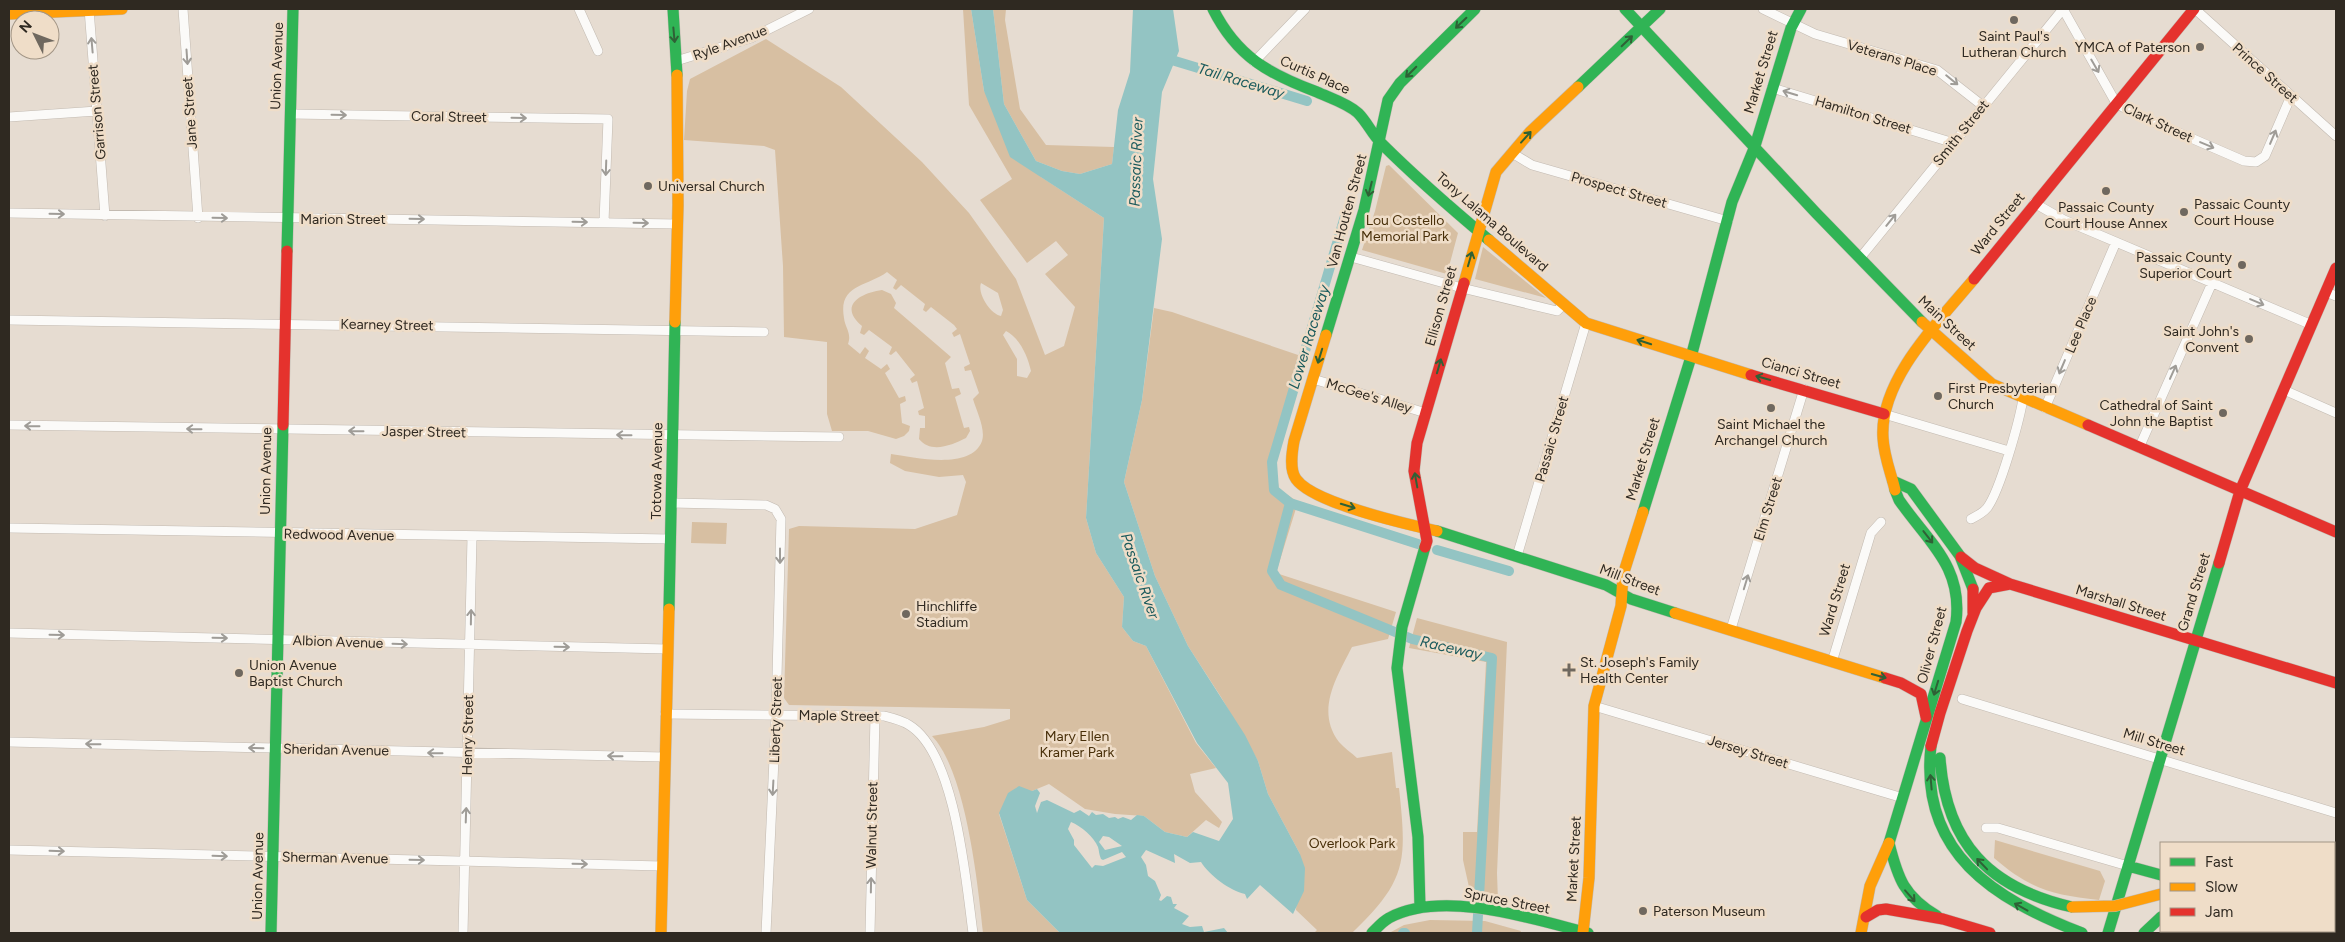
<svg xmlns="http://www.w3.org/2000/svg" width="2345" height="942" font-family="Figtree,sans-serif">
	<style>
		.green { fill: #d7bfa2; fill-rule: evenodd }
		.water { fill: #93c4c3; fill-rule: evenodd }
		.lines { fill: none; stroke-linecap: round; stroke-linejoin: round }
		.canal { stroke: #93c4c3; stroke-width: 10 }
		.street-casing { stroke: #c2bab1; stroke-width: 10 }
		.fast-casing { stroke: #c2bab1; stroke-width: 12 }
		.slow-casing { stroke: #c2bab1; stroke-width: 12 }
		.jam-casing { stroke: #c2bab1; stroke-width: 12 }
		.street { stroke: #fbfaf8; stroke-width: 9 }
		.fast { stroke: #30b455; stroke-width: 11 }
		.slow { stroke: #ff9f0a; stroke-width: 11 }
		.jam { stroke: #e5322d; stroke-width: 11 }
		.slow-bridge-casing { stroke: #c2bab1; stroke-width: 12; stroke-linecap: butt }
		.slow-bridge { stroke: #ff9f0a; stroke-width: 11 }
		.oneway { stroke: #2f6136 }
		.oneway2 { stroke: #9f9c97 }
		.poi-dot { fill: #6f685f; stroke: #efddc8; stroke-width: 2 }
		.labels { text-anchor: middle; dominant-baseline: central; stroke-width: 5; stroke-linejoin: round; paint-order: stroke }
		.poi-label { font-size: 14px; fill: #2f2921; stroke: #efddc8; text-anchor: start }
		.street-label { font-size: 14px; fill: #2f2921; stroke: #efddc8 }
		.park-label { font-size: 14px; fill: #482f09; stroke: #efddc8 }
		.water-label { font-size: 15px; font-style: italic; fill: #1a5a5c; stroke: #efddc8 }
	</style>
	<rect width="100%" height="100%" fill="#e6dcd1"/>
	<path class="green" d="M963,9H971L984,91L1041,177L1104,218L1086,518L1096,553L1124,597L1122,627L1133,641L1146,646L1196,743L1216,768L1190,774L1195,792L1222,822L1219,828L1206,820L1187,837L1165,832L1144,816L1115,814L1085,809L1049,784L1032,791L999,814L1027,900L1060,933H983C978,885 966,771 932,736L984,727L1010,719V709L789,705L784,698L789,529L799,526L915,529L957,515L966,482L963,475L939,477L905,471L890,463L891,454C913,457 971,471 982,441C986,429 976,410 973,399L979,393L971,370L965,371L964,367L970,364L960,334L954,337L952,333L957,329L954,325L931,307L926,312L923,310L925,304L901,285L896,290L893,288L897,280L887,272C867,287 838,284 844,318C845,328 852,333 848,344L860,354L865,347L869,351L865,358L881,369L887,364L890,369L885,373L899,398L905,396L906,401L900,404L902,423L910,426L909,431L904,436L896,439L868,431H832L827,414V342L784,337L783,266L775,150L764,146L684,140L687,91L690,79L766,39L841,87L922,162L969,213L1016,279L1045,355L1064,346L1075,307L1045,274L1068,255L1056,241L1027,263L980,200L1012,179L969,105ZM981,283L998,293L1003,310L1001,316C990,314 977,293 981,283ZM1006,331C1020,338 1028,357 1031,371L1027,378L1017,376V359L1003,335Z
		M993,9H1006L1005,20L1020,109L1046,145L1114,147L1112,164L1080,174L1062,171L1036,161L1004,104Z
		M1389,165L1458,233L1447,274L1362,250L1375,211L1386,166Z
		M1483,247L1546,298L1475,279Z
		M882,290L891,294L896,303L894,308L951,357L945,363L952,389L959,388L961,394L955,397L964,428L969,427L970,431L966,438C952,445 931,454 919,439L920,428H925V416L919,415L918,411L924,408L917,381L912,383L910,379L915,375L896,351L891,355L889,354L892,347L869,330L864,335L860,333L862,326C838,306 860,293 882,290Z
		M1154,308L1172,312L1307,358L1275,463L1279,489L1298,502L1276,573L1396,612L1388,639L1352,647C1337,677 1315,710 1339,742C1344,748 1352,753 1357,758L1392,752L1396,788H1399C1407,862 1407,880 1352,933H1314L1317,930L1296,910L1300,854L1268,794L1258,761L1221,697L1188,646L1155,576L1124,482L1142,400Z
		M692,522L727,523L726,544L691,543Z
		M1417,618L1507,642L1497,873L1498,901L1471,896L1463,860V832H1477L1486,662L1409,648Z
		M1995,840L2100,871L2105,881L2099,900C2052,895 2030,889 1994,858Z
		M2334,919L2336,920V933H2245L2250,931H2334Z
		M1430,920L1485,921L1521,931L1520,933L1391,932L1404,925Z"/>
	<path class="water" d="M971,9H993L1004,104L1036,161L1062,171L1080,174L1112,164L1118,110L1130,72L1133,9H1173L1179,51L1162,92L1153,179L1162,239L1142,400L1124,482L1155,576L1188,646L1245,735L1258,761L1268,794L1300,854L1305,868L1304,891L1293,914L1260,885L1247,899L1245,894C1230,891 1209,875 1201,862L1190,863L1174,854L1175,863L1146,850L1141,857L1146,865L1148,876L1155,881L1161,895L1159,900L1161,901L1167,896L1171,897L1173,904H1177L1174,908L1189,916L1182,924L1190,927L1202,926L1204,932L1224,928L1228,933H1060L1027,900L999,813L1008,793L1019,786L1032,791L1037,789L1040,793L1035,806L1037,813L1041,802L1047,800L1074,813L1080,810L1089,816L1092,812L1096,815L1103,814L1109,818L1115,817L1118,819L1123,817L1131,820L1137,815L1144,816L1165,832L1187,837L1193,832L1219,841L1233,819L1228,783L1197,743L1146,646L1133,641L1122,627L1124,597L1096,553L1086,518L1104,218L1010,157L984,91ZM1071,822C1081,826 1094,837 1098,847C1099,850 1099,855 1101,859L1103,860L1122,852L1126,857L1103,866L1095,865L1092,868L1074,845V840L1068,829ZM1103,836L1109,837L1122,846L1105,850L1099,842Z"/>
	<g class="lines">
		<path class="canal" d="M1175,61L1307,101
			M1346,213L1272,462L1274,490L1290,503L1272,571L1281,585L1412,639L1492,658L1477,933
			M1290,503L1418,544
			M1437,550L1509,571
			M1403,933H1405"/>
		<defs>
			<path id="street" d="M89,9L105,216
				M183,9L198,218
				M579,9L598,51
				M1763,9L1815,34L1937,70L1983,106
				M2063,9L2116,103L2131,112L2244,161L2256,162L2265,156L2291,96
				M2195,9L2336,136
				M676,61L751,38L809,9
				M1254,62L1305,9
				M1772,88L1954,143
				M291,114L608,119L604,222
				M9,117L97,111
				M1512,153L1532,165L1728,221
				M2034,203L2064,220L2312,325
				M9,213L678,224
				M1351,257L1462,288L1557,311L1564,304
				M1860,258L2063,9
				M2326,292L2336,296
				M9,320L764,332
				M1313,379L1426,413
				M2284,390L2336,413
				M2045,408L2116,242
				M1884,414L2009,451
				M9,425L839,437
				M2139,448L2212,283
				M671,503L766,505L775,509L781,519L776,715L766,933
				M1971,519C1977,516 1983,513 1987,508C2000,491 2019,422 2023,399
				M9,528L670,539
				M1517,556L1586,323
				M1731,629L1804,389
				M9,633L667,649
				M1832,662L1871,533L1881,522
				M1962,699L2336,813
				M1594,706L1903,798
				M665,714L884,716C892,718 901,720 909,725C956,753 966,883 973,933
				M9,742L664,757
				M1986,828H1998L2128,866
				M9,850L662,866
				M463,933L472,537
				M870,933L875,716"/>
			<path id="fast" d="M673,9L677,75
				M1213,9C1237,57 1269,74 1317,92C1330,98 1347,103 1358,113C1367,122 1372,134 1381,143C1415,177 1452,209 1489,240
				M1625,9L1817,214L1922,322
				M1578,87L1660,9
				M287,251L293,9
				M1326,335L1364,210L1388,100L1400,83L1475,9
				M1893,481L1911,489L1960,556L1973,589
				M1643,512L1691,357L1732,202L1755,146L1791,28L1801,9
				M1437,531L1606,585L1631,599L1675,613
				M669,609L675,322
				M1931,746C1919,853 1994,899 2082,933
				M1940,758C1946,843 1989,888 2072,907
				M1889,843L1956,622C1963,566 1928,542 1899,500L1895,490
				M1889,843C1898,879 1904,896 1937,916
				M2128,866L2161,875
				M2334,876H2336
				M1420,907L1418,837L1397,668L1402,627L1425,547
				M2334,916H2336
				M271,933L283,425
				M1372,933C1377,928 1383,921 1389,918C1443,889 1533,919 1588,933
				M2108,933L2219,563
				M2144,933L2161,917
				M2233,933L2237,931"/>
			<path id="slow" d="M9,14L122,9
				M1489,240L1586,323L1751,375
				M1464,283L1496,172L1530,132L1578,87
				M675,322L678,205L677,75
				M1922,322L1992,384L2088,425
				M1326,335L1294,441C1292,452 1289,469 1296,479C1313,503 1406,524 1437,531
				M1895,490C1891,473 1884,457 1883,438C1879,380 1939,321 1974,279
				M1675,613L1885,678
				M1583,932L1589,878L1594,706L1621,606L1623,575L1643,512
				M661,933L669,609
				M1861,933L1870,886L1889,843"/>
			<path id="jam" d="M1974,279L2194,9
				M1751,375L1884,414
				M283,425L287,251
				M2088,425L2336,532
				M1425,547L1427,541L1414,471L1417,443L1464,283
				M1961,557L1975,568L2010,584L2336,683
				M2219,563L2240,491L2336,268
				M1973,589V613
				M1885,678L1901,683L1921,694L1926,717
				M1931,746L1940,713L1967,631L1976,608L1989,588L2010,584
				M2334,899H2336
				M1866,917L1878,910L1886,909L1943,919L1990,933"/>
		</defs>
		<use href="#street" class="street-casing"/>
		<use href="#fast" class="fast-casing"/>
		<use href="#slow" class="slow-casing"/>
		<use href="#jam" class="jam-casing"/>
		<use href="#street" class="street"/>
		<use href="#fast" class="fast"/>
		<use href="#slow" class="slow"/>
		<use href="#jam" class="jam"/>
		<defs>
			<path id="slow-bridge" d="M2072,907L2115,906L2161,894"/>
		</defs>
		<use href="#slow-bridge" class="slow-bridge-casing"/>
		<use href="#slow-bridge" class="slow-bridge"/>
	</g>
	<defs><path id="oneway-shaft" d="M-6 0H5M1.5-3L5.5 0L1.5 3" fill="none" stroke-width="1.6" stroke-linecap="round" stroke-linejoin="round" transform="scale(1.25)"/></defs>
	<g class="oneway">
		<use href="#oneway-shaft" transform="translate(1461 23) rotate(136)"/>
		<use href="#oneway-shaft" transform="translate(674 35) rotate(85)"/>
		<use href="#oneway-shaft" transform="translate(1627 41) rotate(-44)"/>
		<use href="#oneway-shaft" transform="translate(1411 72) rotate(135)"/>
		<use href="#oneway-shaft" transform="translate(1526 137) rotate(-48)"/>
		<use href="#oneway-shaft" transform="translate(1370 189) rotate(104)"/>
		<use href="#oneway-shaft" transform="translate(1470 259) rotate(-74)"/>
		<use href="#oneway-shaft" transform="translate(1644 342) rotate(-162)"/>
		<use href="#oneway-shaft" transform="translate(1320 356) rotate(107)"/>
		<use href="#oneway-shaft" transform="translate(1439 366) rotate(-74)"/>
		<use href="#oneway-shaft" transform="translate(1763 378) rotate(-164)"/>
		<use href="#oneway-shaft" transform="translate(1416 480) rotate(-100)"/>
		<use href="#oneway-shaft" transform="translate(1348 506) rotate(17)"/>
		<use href="#oneway-shaft" transform="translate(1928 537) rotate(52)"/>
		<use href="#oneway-shaft" transform="translate(1879 676) rotate(16)"/>
		<use href="#oneway-shaft" transform="translate(1936 688) rotate(107)"/>
		<use href="#oneway-shaft" transform="translate(1931 782) rotate(-95)"/>
		<use href="#oneway-shaft" transform="translate(1982 864) rotate(-134)"/>
		<use href="#oneway-shaft" transform="translate(1910 896) rotate(49)"/>
		<use href="#oneway-shaft" transform="translate(2021 907) rotate(-151)"/>
	</g>
	<g class="oneway2">
		<use href="#oneway-shaft" transform="translate(92 45) rotate(-95)"/>
		<use href="#oneway-shaft" transform="translate(187 57) rotate(86)"/>
		<use href="#oneway-shaft" transform="translate(2095 66) rotate(60)"/>
		<use href="#oneway-shaft" transform="translate(1952 80) rotate(39)"/>
		<use href="#oneway-shaft" transform="translate(1790 93) rotate(-163)"/>
		<use href="#oneway-shaft" transform="translate(339 115) rotate(1)"/>
		<use href="#oneway-shaft" transform="translate(519 118) rotate(1)"/>
		<use href="#oneway-shaft" transform="translate(2273 137) rotate(-67)"/>
		<use href="#oneway-shaft" transform="translate(2207 145) rotate(23)"/>
		<use href="#oneway-shaft" transform="translate(606 168) rotate(92)"/>
		<use href="#oneway-shaft" transform="translate(57 214) rotate(1)"/>
		<use href="#oneway-shaft" transform="translate(220 218) rotate(1)"/>
		<use href="#oneway-shaft" transform="translate(417 219) rotate(1)"/>
		<use href="#oneway-shaft" transform="translate(1891 220) rotate(-51)"/>
		<use href="#oneway-shaft" transform="translate(580 222) rotate(1)"/>
		<use href="#oneway-shaft" transform="translate(641 223) rotate(1)"/>
		<use href="#oneway-shaft" transform="translate(2257 302) rotate(23)"/>
		<use href="#oneway-shaft" transform="translate(2062 367) rotate(113)"/>
		<use href="#oneway-shaft" transform="translate(2173 372) rotate(-66)"/>
		<use href="#oneway-shaft" transform="translate(32 426) rotate(-179)"/>
		<use href="#oneway-shaft" transform="translate(194 429) rotate(-179)"/>
		<use href="#oneway-shaft" transform="translate(356 431) rotate(-179)"/>
		<use href="#oneway-shaft" transform="translate(624 435) rotate(-179)"/>
		<use href="#oneway-shaft" transform="translate(780 556) rotate(90)"/>
		<use href="#oneway-shaft" transform="translate(1746 582) rotate(-73)"/>
		<use href="#oneway-shaft" transform="translate(471 617) rotate(-89)"/>
		<use href="#oneway-shaft" transform="translate(57 635) rotate(1)"/>
		<use href="#oneway-shaft" transform="translate(220 638) rotate(1)"/>
		<use href="#oneway-shaft" transform="translate(400 644) rotate(2)"/>
		<use href="#oneway-shaft" transform="translate(562 647) rotate(1)"/>
		<use href="#oneway-shaft" transform="translate(93 744) rotate(-179)"/>
		<use href="#oneway-shaft" transform="translate(256 748) rotate(-179)"/>
		<use href="#oneway-shaft" transform="translate(435 753) rotate(-179)"/>
		<use href="#oneway-shaft" transform="translate(615 756) rotate(-179)"/>
		<use href="#oneway-shaft" transform="translate(773 788) rotate(93)"/>
		<use href="#oneway-shaft" transform="translate(466 815) rotate(-88)"/>
		<use href="#oneway-shaft" transform="translate(57 851) rotate(2)"/>
		<use href="#oneway-shaft" transform="translate(220 856) rotate(2)"/>
		<use href="#oneway-shaft" transform="translate(417 860) rotate(1)"/>
		<use href="#oneway-shaft" transform="translate(580 864) rotate(1)"/>
		<use href="#oneway-shaft" transform="translate(871 885) rotate(-89)"/>
	</g>
	<g class="poi-dot">
		<circle cx="2014" cy="20" r="5"/>
		<circle cx="2200" cy="47" r="5"/>
		<circle cx="648" cy="186" r="5"/>
		<circle cx="2106" cy="191" r="5"/>
		<circle cx="2184" cy="212" r="5"/>
		<circle cx="2242" cy="265" r="5"/>
		<circle cx="2249" cy="339" r="5"/>
		<circle cx="1938" cy="396" r="5"/>
		<circle cx="1771" cy="408" r="5"/>
		<circle cx="2223" cy="413" r="5"/>
		<circle cx="906" cy="614" r="5"/>
		<path d="M1566.5 662.5h5v5h5v5h-5v5h-5v-5h-5v-5h5z"/>
		<circle cx="239" cy="673" r="5"/>
		<circle cx="1643" cy="911" r="5"/>
	</g>
	<g class="labels">
		<g class="poi-label">
			<text x="2014" y="36" text-anchor="middle">Saint Paul's<tspan x="2014" dy="16">Lutheran Church</tspan></text>
			<text x="2190" y="47" text-anchor="end">YMCA of Paterson</text>
			<text x="658" y="186">Universal Church</text>
			<text x="2194" y="204">Passaic County<tspan x="2194" dy="16">Court House</tspan></text>
			<text x="2106" y="207" text-anchor="middle">Passaic County<tspan x="2106" dy="16">Court House Annex</tspan></text>
			<text x="2232" y="257" text-anchor="end">Passaic County<tspan x="2232" dy="16">Superior Court</tspan></text>
			<text x="2239" y="331" text-anchor="end">Saint John's<tspan x="2239" dy="16">Convent</tspan></text>
			<text x="1948" y="388">First Presbyterian<tspan x="1948" dy="16">Church</tspan></text>
			<text x="2213" y="405" text-anchor="end">Cathedral of Saint<tspan x="2213" dy="16">John the Baptist</tspan></text>
			<text x="1771" y="424" text-anchor="middle">Saint Michael the<tspan x="1771" dy="16">Archangel Church</tspan></text>
			<text x="916" y="606">Hinchliffe<tspan x="916" dy="16">Stadium</tspan></text>
			<text x="1580" y="662">St. Joseph's Family<tspan x="1580" dy="16">Health Center</tspan></text>
			<text x="249" y="665">Union Avenue<tspan x="249" dy="16">Baptist Church</tspan></text>
			<text x="1653" y="911">Paterson Museum</text>
		</g>
		<g class="street-label">
			<text transform="translate(730 43) rotate(-20)">Ryle Avenue</text>
			<text transform="translate(1892 58) rotate(17)">Veterans Place</text>
			<text transform="translate(277 66) rotate(-88)">Union Avenue</text>
			<text transform="translate(1761 72) rotate(-73)">Market Street</text>
			<text transform="translate(2265 73) rotate(42)">Prince Street</text>
			<text transform="translate(1315 75) rotate(24)">Curtis Place</text>
			<text transform="translate(97 112) rotate(-95)">Garrison Street</text>
			<text transform="translate(190 113) rotate(-94)">Jane Street</text>
			<text transform="translate(1863 115) rotate(17)">Hamilton Street</text>
			<text transform="translate(449 117) rotate(1)">Coral Street</text>
			<text transform="translate(2158 123) rotate(25)">Clark Street</text>
			<text transform="translate(1961 133) rotate(-51)">Smith Street</text>
			<text transform="translate(1619 190) rotate(16)">Prospect Street</text>
			<text transform="translate(1347 211) rotate(-75)">Van Houten Street</text>
			<text x="343" y="219">Marion Street</text>
			<text transform="translate(1492 222) rotate(41)">Tony Lalama Boulevard</text>
			<text transform="translate(1998 224) rotate(-51)">Ward Street</text>
			<text transform="translate(1441 306) rotate(-74)">Ellison Street</text>
			<text transform="translate(1947 323) rotate(43)">Main Street</text>
			<text transform="translate(387 325) rotate(1)">Kearney Street</text>
			<text transform="translate(2081 325) rotate(-67)">Lee Place</text>
			<text transform="translate(1801 373) rotate(16)">Cianci Street</text>
			<text transform="translate(1369 396) rotate(17)">McGee's Alley</text>
			<text transform="translate(424 432) rotate(1)">Jasper Street</text>
			<text transform="translate(1552 439) rotate(-74)">Passaic Street</text>
			<text transform="translate(1643 459) rotate(-73)">Market Street</text>
			<text transform="translate(266 471) rotate(-89)">Union Avenue</text>
			<text transform="translate(657 471) rotate(-89)">Totowa Avenue</text>
			<text transform="translate(1768 509) rotate(-73)">Elm Street</text>
			<text transform="translate(339 535) rotate(1)">Redwood Avenue</text>
			<text transform="translate(1630 580) rotate(21)">Mill Street</text>
			<text transform="translate(2194 592) rotate(-73)">Grand Street</text>
			<text transform="translate(1835 600) rotate(-73)">Ward Street</text>
			<text transform="translate(2121 603) rotate(17)">Marshall Street</text>
			<text transform="translate(338 642) rotate(2)">Albion Avenue</text>
			<text transform="translate(1932 645) rotate(-75)">Oliver Street</text>
			<text transform="translate(839 716) rotate(1)">Maple Street</text>
			<text transform="translate(776 720) rotate(-88)">Liberty Street</text>
			<text transform="translate(468 735) rotate(-89)">Henry Street</text>
			<text transform="translate(2154 742) rotate(17)">Mill Street</text>
			<text transform="translate(336 750) rotate(1)">Sheridan Avenue</text>
			<text transform="translate(1748 752) rotate(17)">Jersey Street</text>
			<text transform="translate(872 825) rotate(-89)">Walnut Street</text>
			<text transform="translate(335 858) rotate(1)">Sherman Avenue</text>
			<text transform="translate(1574 859) rotate(-87)">Market Street</text>
			<text transform="translate(258 876) rotate(-89)">Union Avenue</text>
			<text transform="translate(1507 901) rotate(11)">Spruce Street</text>
		</g>
		<g class="park-label">
			<text x="1405" y="220">Lou Costello<tspan x="1405" dy="16">Memorial Park</tspan></text>
			<text x="1077" y="736">Mary Ellen<tspan x="1077" dy="16">Kramer Park</tspan></text>
			<text x="1352" y="843">Overlook Park</text>
		</g>
		<g class="water-label">
			<text transform="translate(1241 81) rotate(17)">Tail Raceway</text>
			<text transform="translate(1136 162) rotate(-88)">Passaic River</text>
			<text transform="translate(1309 337) rotate(-73)">Lower Raceway</text>
			<text transform="translate(1140 576) rotate(71)">Passaic River</text>
			<text transform="translate(1451 648) rotate(13)">Raceway</text>
		</g>
	</g>
	<rect width="2345" height="942" fill="none" stroke="#2f2921" stroke-width="20"/>
	<rect x="2160" y="842" width="175" height="90" fill="#efddc8" stroke="#a29585"/>
	<rect x="2170" y="858" width="25" height="8" fill="#30b455" stroke="#a29585"/>
	<text x="2205" y="867" font-size="15" fill="#2f2921">Fast</text>
	<rect x="2170" y="883" width="25" height="8" fill="#ff9f0a" stroke="#a29585"/>
	<text x="2205" y="892" font-size="15" fill="#2f2921">Slow</text>
	<rect x="2170" y="908" width="25" height="8" fill="#e5322d" stroke="#a29585"/>
	<text x="2205" y="917" font-size="15" fill="#2f2921">Jam</text>
	<g transform="translate(35 35) rotate(312)"><circle r="24" fill="#efddc8" stroke="#a29585"/>
	<path d="M0-4L9 19L0 12L-9 19Z" fill="#6f685f"/>
	<text y="-8" font-size="14" font-weight="bold" text-anchor="middle" fill="#2f2921">N</text>
	</g>
</svg>
